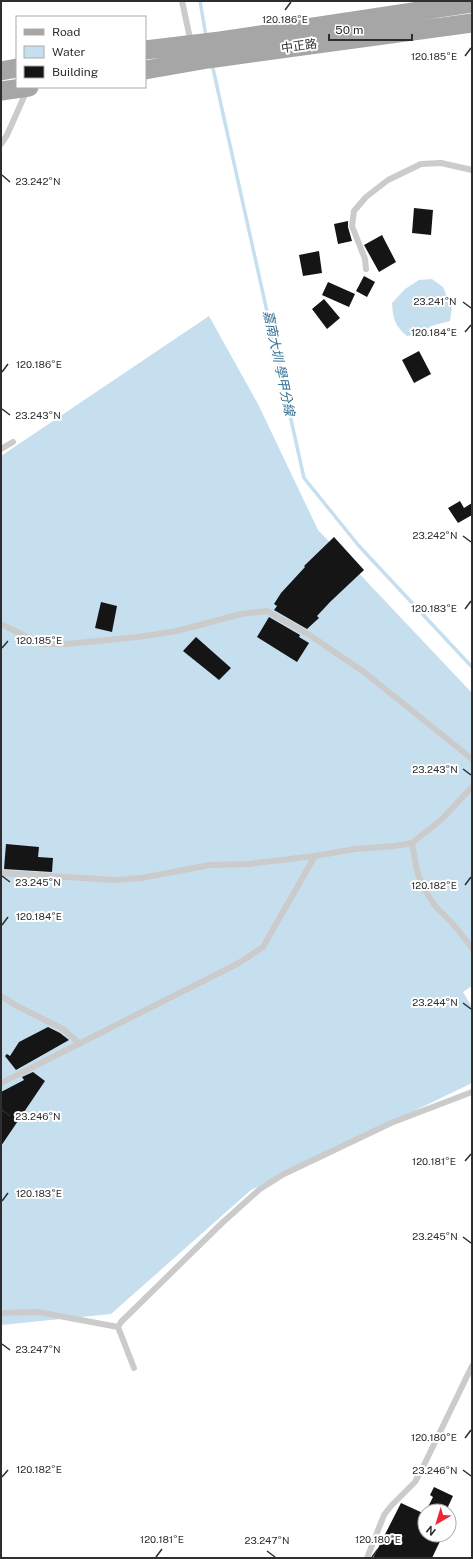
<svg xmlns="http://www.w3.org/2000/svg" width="473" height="1559" font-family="'Public Sans','Noto Sans TC',sans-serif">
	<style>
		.water { fill: #c6dfee }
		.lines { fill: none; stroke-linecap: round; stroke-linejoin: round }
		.stream { stroke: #c6dfee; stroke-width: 3.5 }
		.building { fill: #151515 }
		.service { stroke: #cbcbcb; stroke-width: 6 }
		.primary { stroke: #a6a6a6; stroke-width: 19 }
		.ticks { fill: none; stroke: #2e2e2e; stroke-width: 1.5 }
		.labels { text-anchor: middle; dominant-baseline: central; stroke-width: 4; stroke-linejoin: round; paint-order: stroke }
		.street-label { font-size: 12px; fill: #2e2e2e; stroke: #fff }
		.water-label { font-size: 13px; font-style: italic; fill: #377396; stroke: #fff }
		.ticks-label { font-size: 10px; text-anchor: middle; fill: #2e2e2e; stroke: #fff; stroke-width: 4; stroke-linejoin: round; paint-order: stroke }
	</style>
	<rect width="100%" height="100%" fill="#fff"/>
	<path class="water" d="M432,279L443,287L452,308L450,321L431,326L419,334L407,336C394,325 393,318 392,303L405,289L419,280Z
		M209,316L258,404L318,530L472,693V986L463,992L472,1007V1083L251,1190L111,1314L1,1325V456Z"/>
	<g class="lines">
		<path class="stream" d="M200,1L206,36
			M212,64L304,478L359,546L472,667"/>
	</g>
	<path class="building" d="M414,208L433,210L431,235L412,233Z
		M348,221V227L352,241L338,244L334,224Z
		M382,235L396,262L379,272L364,245Z
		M319,251L322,273L303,276L299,255Z
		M364,276L375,282L367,297L356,291Z
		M328,282L355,294L349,307L322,295Z
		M324,299L340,318L327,329L312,309Z
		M419,351L431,374L414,383L402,360Z
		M460,501L464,508L472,503V515L458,523L448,508Z
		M334,537L364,570L330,602L317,616L319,618L307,629L274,610L277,606L274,604L281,593L305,567L304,566Z
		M101,602L117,606L112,632L95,628Z
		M269,617L300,635L299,637L309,643L297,662L257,637Z
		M196,637L231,668L219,680L183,651Z
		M6,844L39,847L38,857L53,858L52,872L4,869Z
		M48,1027L60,1033L69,1040L16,1070L5,1056L7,1054L10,1056L19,1042Z
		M33,1072L45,1081L1,1146V1092L24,1080L22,1077Z
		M434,1487L453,1496L446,1511H426L433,1497L430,1495Z
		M401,1503L425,1514V1535H443L432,1558H373Z"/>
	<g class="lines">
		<path class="service" d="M182,1L191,43
			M1,144L7,135L27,90
			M366,269L365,259L352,226L354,211L366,197L388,180L421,164L441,163L472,170
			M1,449L13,442
			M1,624L41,644H66L138,637L177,631L241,614L267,611L311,636L364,672L472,759
			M412,843L417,871L423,887L435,906L454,925L472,948
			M1,873L115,880L141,878L210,865L248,864L315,856L355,849L395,846L412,843L442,819L472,787
			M1,996L17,1006L63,1029L80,1044
			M1,1083L239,963L263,947L315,856
			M1,1313L38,1312L118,1327
			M134,1368L118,1327L121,1322L222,1223L260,1189L284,1174L391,1123L472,1092
			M367,1558L384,1515L391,1506L415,1482L423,1467L472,1366"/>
		<path class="primary" d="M145,50L220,41L472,3
			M145,70L208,59L472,23
			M1,71L17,68
			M1,91L29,87"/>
	</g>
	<path class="ticks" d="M285,10L291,2M465,56L471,48M2,175L10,182M463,302L471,308M465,332L471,325M2,372L8,364M2,409L10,415M463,536L471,542M465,609L471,601M2,648L8,641M463,769L471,775M2,876L10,882M465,885L471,877M2,925L8,917M463,1003L471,1009M2,1110L10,1116M465,1161L471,1154M2,1201L8,1193M463,1237L471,1243M2,1344L10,1350M465,1438L471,1430M463,1470L471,1476M2,1477L8,1470M267,1551L275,1557M156,1557L162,1549M372,1557L378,1549"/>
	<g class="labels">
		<g class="street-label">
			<text transform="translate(299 46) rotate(-8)">中正路</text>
		</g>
		<g class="water-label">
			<text transform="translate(279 363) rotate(78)">嘉南大圳 學甲分線</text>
		</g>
	</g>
	<g class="ticks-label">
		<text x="285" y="23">120.186°E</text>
		<text x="434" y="60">120.185°E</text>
		<text x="38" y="185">23.242°N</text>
		<text x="435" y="305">23.241°N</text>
		<text x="434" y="336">120.184°E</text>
		<text x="39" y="368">120.186°E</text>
		<text x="38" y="419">23.243°N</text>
		<text x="435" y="539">23.242°N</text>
		<text x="434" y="612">120.183°E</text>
		<text x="39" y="644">120.185°E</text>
		<text x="435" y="773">23.243°N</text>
		<text x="38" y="886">23.245°N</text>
		<text x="434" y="889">120.182°E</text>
		<text x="39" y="920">120.184°E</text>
		<text x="435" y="1006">23.244°N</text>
		<text x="38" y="1120">23.246°N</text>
		<text x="434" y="1165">120.181°E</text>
		<text x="39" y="1197">120.183°E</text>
		<text x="435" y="1240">23.245°N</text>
		<text x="38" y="1353">23.247°N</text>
		<text x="434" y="1441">120.180°E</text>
		<text x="39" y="1473">120.182°E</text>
		<text x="435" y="1474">23.246°N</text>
		<text x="162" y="1543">120.181°E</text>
		<text x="378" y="1543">120.180°E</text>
		<text x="267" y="1544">23.247°N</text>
	</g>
	<rect width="473" height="1559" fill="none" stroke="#2e2e2e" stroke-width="4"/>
	<rect x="16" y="16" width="130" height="72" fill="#ffffff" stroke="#ababab"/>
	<rect x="24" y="29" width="20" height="6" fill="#a6a6a6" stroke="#ababab"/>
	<text x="52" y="36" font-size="12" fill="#2e2e2e">Road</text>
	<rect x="24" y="46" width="20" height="12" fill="#c6dfee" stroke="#ababab"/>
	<text x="52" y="56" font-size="12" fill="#2e2e2e">Water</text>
	<rect x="24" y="66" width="20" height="12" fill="#151515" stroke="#ababab"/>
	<text x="52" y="76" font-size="12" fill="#2e2e2e">Building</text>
	<g transform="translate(437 1523) rotate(218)"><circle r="19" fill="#ffffff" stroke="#ababab"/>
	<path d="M0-3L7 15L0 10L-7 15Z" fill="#f12538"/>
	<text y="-6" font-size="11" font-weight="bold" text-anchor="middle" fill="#2e2e2e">N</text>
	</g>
	<path d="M329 34v6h83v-6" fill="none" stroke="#2e2e2e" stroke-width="2"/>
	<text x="335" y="34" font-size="12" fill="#2e2e2e" stroke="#ffffff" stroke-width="3" paint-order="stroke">50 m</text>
</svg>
